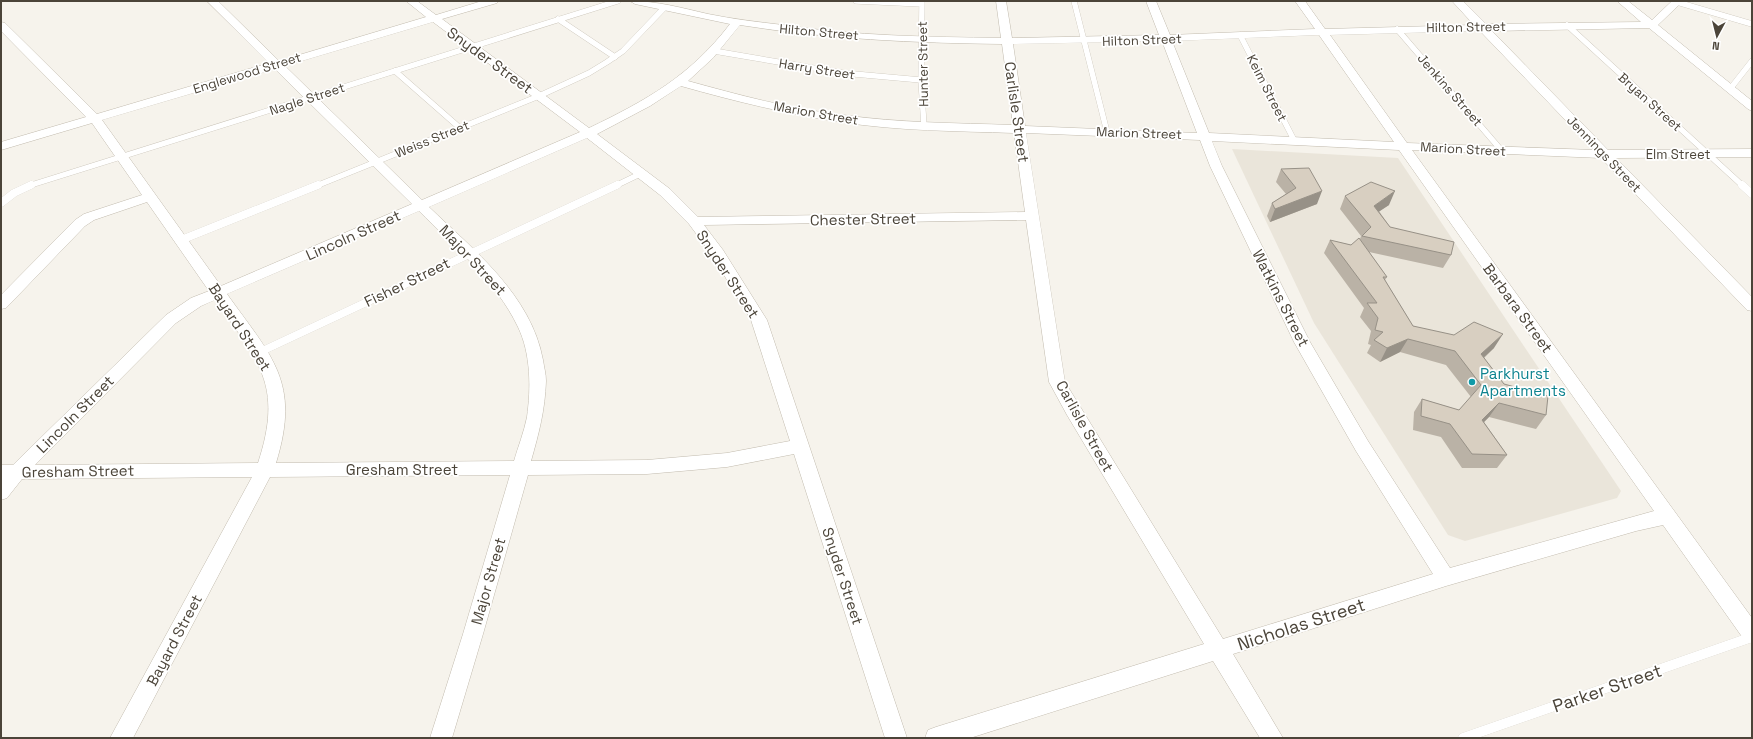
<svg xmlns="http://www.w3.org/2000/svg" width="1753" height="739" font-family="'Space Grotesk',sans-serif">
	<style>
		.residential { fill: #eae5da }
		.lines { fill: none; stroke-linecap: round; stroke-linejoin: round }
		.lane-far2-casing { stroke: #c2bbae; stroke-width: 6 }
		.lane-far1-casing { stroke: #c2bbae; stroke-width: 8 }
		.lane-casing { stroke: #c2bbae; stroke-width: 10 }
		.street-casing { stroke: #c2bbae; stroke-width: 1 }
		.lane-far2 { stroke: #fff; stroke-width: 5.5 }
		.lane-far1 { stroke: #fff; stroke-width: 8 }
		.lane { stroke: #fff; stroke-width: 10 }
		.street { fill: #fff; fill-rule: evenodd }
		.wall { fill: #bab2a6 }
		.shaded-wall { fill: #979187 }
		.building { fill: #d8cfc1; stroke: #979187 }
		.culture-dot { fill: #0f9aa8; stroke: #fff; stroke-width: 1.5 }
		.labels { text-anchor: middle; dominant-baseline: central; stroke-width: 3.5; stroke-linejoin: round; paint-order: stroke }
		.far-street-label { font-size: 13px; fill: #4b4439; stroke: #fff }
		.street-label { font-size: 15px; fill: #4b4439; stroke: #fff }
		.culture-label { font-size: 15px; fill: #0d838f; stroke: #fff; text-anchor: start }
		.near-street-label { font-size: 18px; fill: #4b4439; stroke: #fff }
	</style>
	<rect width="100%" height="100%" fill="#f6f3ec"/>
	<path class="residential" d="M1232,149L1398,158L1621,491L1617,498L1465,541L1448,535L1314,323Z"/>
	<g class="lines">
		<defs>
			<path id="lane-far2" d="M856,1L922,4
				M922,1L921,80L924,126
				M1074,1L1107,132
				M1677,2L1752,24
				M558,19L615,57
				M1567,25L1743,186
				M1397,29L1502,151
				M1240,35L1294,140
				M714,51L843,73L921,80
				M395,71L460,128
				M1730,89L1752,61
				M28,186L618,1
				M316,186L539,96L589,73L607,62L623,51L664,8
				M615,186L642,173"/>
			<path id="lane-far1" d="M1742,185L1752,194
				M1,203L14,193L31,185
				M181,240L318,185
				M260,352L617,185"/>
			<path id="lane" d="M1463,738L1752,637"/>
			<path id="street" d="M207,1H218L279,61L426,17L406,1H417L436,15L482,1H498L497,3L442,19L589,128C647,100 690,76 730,24L635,4L630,1C657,1 682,8 708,14C732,19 758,22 783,25C855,36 928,37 1001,38L996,1H1006L1012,38H1013L1159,35L1146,1H1156L1170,35L1315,29L1295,1H1305L1325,29L1474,25L1452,1H1463L1486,24L1641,22L1617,1H1628L1652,20L1672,1H1683L1658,25L1752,101V111L1748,109L1649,28L1492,31L1608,150L1752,149V157L1616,158L1752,297V311L1747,310L1601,158L1412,150L1752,618V643L1745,641L1663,525L1636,531L1446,586L1233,654L1283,738H1260L1213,661L970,738H925L928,730L936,727L1204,644L1067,415L1049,382L1026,220L704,225L723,250L767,320L907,738H885L794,454L727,467L647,474L528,475L483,634L452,738H430L463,634L510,475L270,477L133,738H110L252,477L22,479L7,498L1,500V465H13L166,315L191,298L209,291L147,202L94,220L85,226L6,308L1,309V295L75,220L84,214L142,195L92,123L1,150V142L86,117L1,31V22L5,23L97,114L269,63ZM433,22L580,132L422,200L285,66ZM740,25C827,39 914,43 1002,44L1013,125C956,123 899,123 843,115C790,109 739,95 688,81L713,58ZM1480,31L1594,150L1407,143L1330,35ZM1319,35L1394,142L1209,133L1172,41ZM1162,41L1197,133L1025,126L1013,44ZM275,69L412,204L221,286L102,120ZM681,86C734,101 787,114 841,122C898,131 957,131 1014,133L1025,212L698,217L670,189L597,134L650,106ZM1026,133L1200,140L1210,166L1294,342L1356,451L1433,574L1223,639L1065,382ZM587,138L660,195L689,224L712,255L751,320L790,441L727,453L647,460L531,461C539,433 545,410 546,381C546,374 544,367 543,360C531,295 474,250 429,207ZM1212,141L1399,150L1654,511L1450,568L1368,441L1310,342L1222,166ZM419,211C454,246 496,281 518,327C531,354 531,388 527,417C524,432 518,447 514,461L276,463C301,382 272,357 227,294ZM215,300C258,361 284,384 258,463L35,465L176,323L201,306Z"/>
		</defs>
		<use href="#lane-far2" class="lane-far2-casing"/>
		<use href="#lane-far1" class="lane-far1-casing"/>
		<use href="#lane" class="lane-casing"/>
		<use href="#street" class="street-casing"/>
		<use href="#lane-far2" class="lane-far2"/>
		<use href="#lane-far1" class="lane-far1"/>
		<use href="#lane" class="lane"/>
		<use href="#street" class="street"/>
	</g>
	<path class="wall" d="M1281,169L1317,204L1270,222L1267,216L1272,203L1286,194L1276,182Z
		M1345,196L1389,205L1379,211L1390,227L1451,255L1443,268L1369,252L1387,277L1385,280L1413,326L1494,348L1484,358L1504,384L1546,415L1536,429L1489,417L1484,422L1507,455L1497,468H1462L1441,437L1413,430L1414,412L1422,399L1459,410L1471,397L1446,365L1400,352L1380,362L1367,353L1371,345L1368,344L1371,331L1360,317L1364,308L1324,253L1330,240L1351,245L1360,239L1361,236L1340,209Z"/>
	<path class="shaded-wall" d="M1322,191L1317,204L1270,222L1275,209Z
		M1395,191L1389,205L1368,219L1374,206Z
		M1503,334L1494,348L1472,368L1481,354Z
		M1408,339L1400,352L1380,362L1387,348Z
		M1499,403L1489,417L1473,433L1482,420Z"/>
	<path class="building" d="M1309,168L1322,191L1275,209L1272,203L1296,188L1281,169Z
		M1371,182L1395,191L1374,206L1390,227L1454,242L1451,255L1362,236L1371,227L1345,196Z
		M1359,238L1387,277H1383L1413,326L1454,335L1474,322L1503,334L1481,354L1504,384L1548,396L1546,415L1499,403L1482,420L1507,455L1472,454L1450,424L1421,416L1422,399L1459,410L1481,385L1455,351L1408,339L1387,348L1374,340L1383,332L1375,330L1378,318L1367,303H1377L1330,240L1351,245Z"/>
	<circle class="culture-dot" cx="1472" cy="382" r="4"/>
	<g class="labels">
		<g class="far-street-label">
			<text transform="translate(1466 27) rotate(-1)">Hilton Street</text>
			<text transform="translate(819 32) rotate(5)">Hilton Street</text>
			<text transform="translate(1142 40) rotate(-2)">Hilton Street</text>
			<text transform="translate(923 64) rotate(-91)">Hunter Street</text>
			<text transform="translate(817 69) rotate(9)">Harry Street</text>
			<text transform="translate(247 73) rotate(-17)">Englewood Street</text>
			<text transform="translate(1267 88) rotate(63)">Keim Street</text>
			<text transform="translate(1450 90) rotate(49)">Jenkins Street</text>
			<text transform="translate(307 99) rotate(-18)">Nagle Street</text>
			<text transform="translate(1650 102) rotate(42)">Bryan Street</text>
			<text transform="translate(816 113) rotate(10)">Marion Street</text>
			<text transform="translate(1139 133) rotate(2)">Marion Street</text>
			<text transform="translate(432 139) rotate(-22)">Weiss Street</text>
			<text transform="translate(1463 149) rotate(3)">Marion Street</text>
			<text transform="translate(1604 154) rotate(46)">Jennings Street</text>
			<text x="1678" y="154">Elm Street</text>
		</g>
		<g class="street-label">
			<text transform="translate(490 60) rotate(36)">Snyder Street</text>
			<text transform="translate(1017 112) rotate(82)">Carlisle Street</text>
			<text transform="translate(863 219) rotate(-1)">Chester Street</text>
			<text transform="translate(353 235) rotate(-24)">Lincoln Street</text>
			<text transform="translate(473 260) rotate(47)">Major Street</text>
			<text transform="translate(728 274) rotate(57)">Snyder Street</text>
			<text transform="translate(407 282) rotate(-26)">Fisher Street</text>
			<text transform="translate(1281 298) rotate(63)">Watkins Street</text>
			<text transform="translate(1518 308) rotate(54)">Barbara Street</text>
			<text transform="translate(240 327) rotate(57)">Bayard Street</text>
			<text transform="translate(75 414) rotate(-45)">Lincoln Street</text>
			<text transform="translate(1085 426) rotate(61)">Carlisle Street</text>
			<text x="402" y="469">Gresham Street</text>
			<text transform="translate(78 471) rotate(-1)">Gresham Street</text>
			<text transform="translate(843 576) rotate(72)">Snyder Street</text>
			<text transform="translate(488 581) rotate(-74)">Major Street</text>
			<text transform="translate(174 640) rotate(-62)">Bayard Street</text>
		</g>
		<g class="culture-label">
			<text x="1480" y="373">Parkhurst<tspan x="1480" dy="17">Apartments</tspan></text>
		</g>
		<g class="near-street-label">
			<text transform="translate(1301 624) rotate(-18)">Nicholas Street</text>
			<text transform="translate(1607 688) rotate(-19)">Parker Street</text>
		</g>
	</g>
	<rect width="1753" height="739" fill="none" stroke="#4b4439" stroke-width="4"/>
	<g transform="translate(1717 36) rotate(187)" stroke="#ffffff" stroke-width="3" paint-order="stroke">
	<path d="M0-3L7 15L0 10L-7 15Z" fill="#4b4439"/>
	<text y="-6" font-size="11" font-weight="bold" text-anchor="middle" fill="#4b4439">N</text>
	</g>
</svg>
